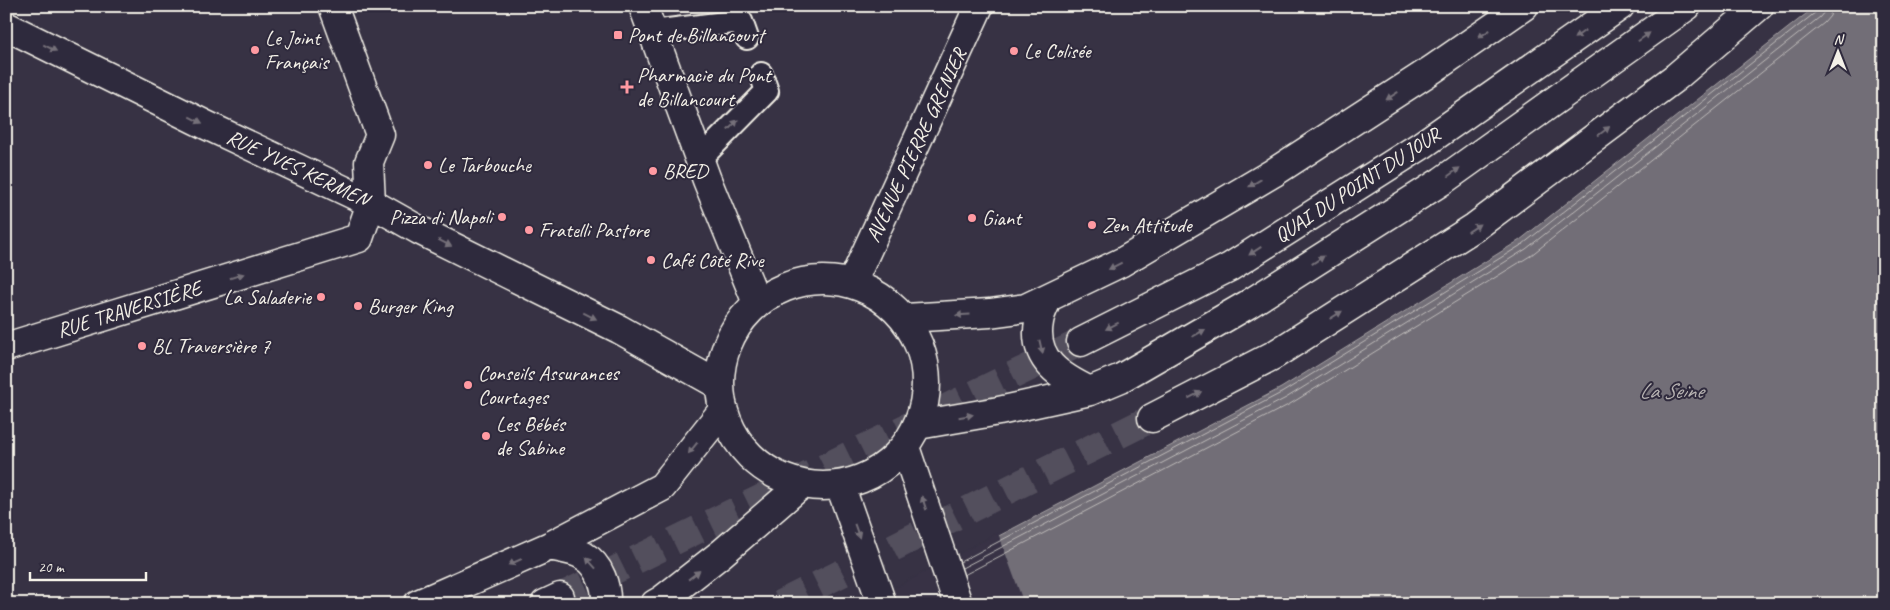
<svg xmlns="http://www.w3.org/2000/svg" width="1890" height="610" font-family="Caveat,sans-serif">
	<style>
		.water { fill: #726e77; stroke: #a6a2a4 }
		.pier { fill: #373244 }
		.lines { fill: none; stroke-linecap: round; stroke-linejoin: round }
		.shore { stroke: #c0bdbb; stroke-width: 1 }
		.primary-tunnel { stroke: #534f5d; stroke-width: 28; stroke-dasharray: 28 14; stroke-linecap: butt }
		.service-casing { stroke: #f4f1e8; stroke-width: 26 }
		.minor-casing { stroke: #f4f1e8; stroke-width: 31 }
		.tertiary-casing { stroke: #f4f1e8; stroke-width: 31 }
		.secondary-casing { stroke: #f4f1e8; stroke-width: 31 }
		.primary-casing { stroke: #f4f1e8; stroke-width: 31 }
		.service { stroke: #2f2a3d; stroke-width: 22 }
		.minor { stroke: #2f2a3d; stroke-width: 28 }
		.tertiary { stroke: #2f2a3d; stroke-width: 28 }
		.secondary { stroke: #2f2a3d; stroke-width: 28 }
		.primary { stroke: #2f2a3d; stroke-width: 28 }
		.oneway { fill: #747079 }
		.poi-dot { fill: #ff9aa2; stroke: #2f2a3d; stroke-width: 2 }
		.labels { text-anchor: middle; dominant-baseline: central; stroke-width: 4; stroke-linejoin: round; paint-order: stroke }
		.poi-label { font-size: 21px; fill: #f4f1e8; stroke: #2f2a3d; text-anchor: start }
		.street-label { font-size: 21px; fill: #f4f1e8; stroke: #2f2a3d }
		.water-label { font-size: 22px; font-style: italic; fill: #bab6b5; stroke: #2f2a3d }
	</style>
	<rect width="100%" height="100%" fill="#373244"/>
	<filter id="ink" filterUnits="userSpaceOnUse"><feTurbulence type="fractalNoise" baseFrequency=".02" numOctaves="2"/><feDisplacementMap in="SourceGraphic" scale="10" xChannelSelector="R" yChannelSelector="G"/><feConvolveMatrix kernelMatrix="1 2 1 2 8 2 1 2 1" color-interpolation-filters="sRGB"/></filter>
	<g filter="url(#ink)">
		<path class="water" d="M1816,6H1884V604H869L1281,388L1520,240Z"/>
		<path class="pier" d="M998,533L1024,604H867L868,602Z"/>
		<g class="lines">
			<path class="shore" d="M960,562L1283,392L1523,244L1816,12L1818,6
				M962,568L1286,398L1526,249L1820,17L1824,12V6
				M964,575L1290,404L1530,256L1824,23L1830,16L1832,6"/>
			<path class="primary-tunnel" d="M560,597L1081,342
				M780,604L1152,418"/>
			<defs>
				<path id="service" d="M652,32L741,21L747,38
					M699,160L767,91L761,74"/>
				<path id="minor" d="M6,26L206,125L371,203L419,230L619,329L719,385
					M6,347L359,238L371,203L369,162L380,135L333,6"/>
				<path id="tertiary" d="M643,6L707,180L757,303"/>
				<path id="secondary" d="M852,283L979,6"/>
				<path id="primary" d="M720 383a103 103 0 1 1 206 0a103 103 0 1 1-206 0Z
					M1047,300C1044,307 1040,314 1039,322C1032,360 1061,377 1090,391
					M905,318L990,313L1026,308L1122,262L1273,173L1433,69L1524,6
					M1081,342L1230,267L1422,145L1620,6
					M1152,418L1274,355L1475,227L1676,77L1759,6
					M918,425L999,411L1090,391L1121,378L1247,305L1442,181L1687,6
					M905,447L958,604
					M840,485L882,604
					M550,546C561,549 575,550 584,556C600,565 607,587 606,604
					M418,604L550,546L662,487L723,410
					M545,604L560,597
					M655,604L662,600L722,553L802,484"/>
			</defs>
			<use href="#service" class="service-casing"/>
			<use href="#minor" class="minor-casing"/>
			<use href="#tertiary" class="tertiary-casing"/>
			<use href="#secondary" class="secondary-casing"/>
			<use href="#primary" class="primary-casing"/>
			<use href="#service" class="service"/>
			<use href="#minor" class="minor"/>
			<use href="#tertiary" class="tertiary"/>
			<use href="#secondary" class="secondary"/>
			<use href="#primary" class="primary"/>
		</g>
		<defs><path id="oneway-solid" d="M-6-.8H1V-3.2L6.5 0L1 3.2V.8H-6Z" transform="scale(1.25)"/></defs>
		<g class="oneway">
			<use href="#oneway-solid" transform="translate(1484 34) rotate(146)"/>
			<use href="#oneway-solid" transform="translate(1580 34) rotate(145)"/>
			<use href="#oneway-solid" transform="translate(1644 37) rotate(-35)"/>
			<use href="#oneway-solid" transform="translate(50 48) rotate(26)"/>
			<use href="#oneway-solid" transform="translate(1392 96) rotate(147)"/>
			<use href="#oneway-solid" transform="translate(196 120) rotate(26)"/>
			<use href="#oneway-solid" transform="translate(733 125) rotate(-46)"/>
			<use href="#oneway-solid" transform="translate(1604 131) rotate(-37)"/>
			<use href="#oneway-solid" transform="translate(1454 172) rotate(-35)"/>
			<use href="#oneway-solid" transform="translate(1255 183) rotate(149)"/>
			<use href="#oneway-solid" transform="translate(1474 228) rotate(-34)"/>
			<use href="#oneway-solid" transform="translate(445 243) rotate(27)"/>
			<use href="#oneway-solid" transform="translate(1255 251) rotate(147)"/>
			<use href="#oneway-solid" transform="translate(1318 260) rotate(-33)"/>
			<use href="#oneway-solid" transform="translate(1115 266) rotate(153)"/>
			<use href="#oneway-solid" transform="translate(237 276) rotate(-17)"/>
			<use href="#oneway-solid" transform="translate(963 315) rotate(177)"/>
			<use href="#oneway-solid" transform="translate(1336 315) rotate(-32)"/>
			<use href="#oneway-solid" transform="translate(590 316) rotate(26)"/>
			<use href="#oneway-solid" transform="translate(1112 326) rotate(153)"/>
			<use href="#oneway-solid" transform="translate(1199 333) rotate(-30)"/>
			<use href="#oneway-solid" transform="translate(1041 347) rotate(77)"/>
			<use href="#oneway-solid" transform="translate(1195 395) rotate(-27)"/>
			<use href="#oneway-solid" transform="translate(966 416) rotate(-10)"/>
			<use href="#oneway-solid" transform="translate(693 448) rotate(129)"/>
			<use href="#oneway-solid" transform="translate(924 503) rotate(-108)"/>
			<use href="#oneway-solid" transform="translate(857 531) rotate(70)"/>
			<use href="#oneway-solid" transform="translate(515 562) rotate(156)"/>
			<use href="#oneway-solid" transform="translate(591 563) rotate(-132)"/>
			<use href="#oneway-solid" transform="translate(694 575) rotate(-38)"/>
		</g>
	</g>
	<g class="poi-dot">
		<rect x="613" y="30" width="10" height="10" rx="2.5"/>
		<circle cx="255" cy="50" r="5"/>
		<circle cx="1014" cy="51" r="5"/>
		<path d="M624.5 79.5h5v5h5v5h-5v5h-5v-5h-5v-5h5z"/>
		<circle cx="428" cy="165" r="5"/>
		<circle cx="653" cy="171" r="5"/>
		<circle cx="502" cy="217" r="5"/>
		<circle cx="972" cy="218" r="5"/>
		<circle cx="1092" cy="225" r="5"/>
		<circle cx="529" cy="230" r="5"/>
		<circle cx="651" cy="260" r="5"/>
		<circle cx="321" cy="297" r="5"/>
		<circle cx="358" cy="306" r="5"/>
		<circle cx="142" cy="346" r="5"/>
		<circle cx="468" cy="385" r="5"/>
		<circle cx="486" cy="436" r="5"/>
	</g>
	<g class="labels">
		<g class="poi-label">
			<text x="628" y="35">Pont de Billancourt</text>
			<text x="265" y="38">Le Joint<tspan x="265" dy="24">Français</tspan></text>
			<text x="1024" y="51">Le Colisée</text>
			<text x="637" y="75">Pharmacie du Pont<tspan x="637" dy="24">de Billancourt</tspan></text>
			<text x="438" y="165">Le Tarbouche</text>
			<text x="663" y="171">BRED</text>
			<text x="492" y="217" text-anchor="end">Pizza di Napoli</text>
			<text x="982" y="218">Giant</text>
			<text x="1102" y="225">Zen Attitude</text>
			<text x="539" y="230">Fratelli Pastore</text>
			<text x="661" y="260">Café Côté Rive</text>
			<text x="311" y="297" text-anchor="end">La Saladerie</text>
			<text x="368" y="306">Burger King</text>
			<text x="152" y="346">BL Traversière 7</text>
			<text x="478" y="373">Conseils Assurances<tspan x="478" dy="24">Courtages</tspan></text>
			<text x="496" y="424">Les Bébés<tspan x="496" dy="24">de Sabine</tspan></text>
		</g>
		<g class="street-label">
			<text transform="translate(916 145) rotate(-65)">AVENUE PIERRE GRENIER</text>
			<text transform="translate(298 168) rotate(25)">RUE YVES KERMEN</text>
			<text transform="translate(1357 185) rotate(-33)">QUAI DU POINT DU JOUR</text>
			<text transform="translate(129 309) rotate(-17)">RUE TRAVERSIÈRE</text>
		</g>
		<g class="water-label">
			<text x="1671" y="391">La Seine</text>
		</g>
	</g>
	<rect width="1890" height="610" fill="none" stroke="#2f2a3d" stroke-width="25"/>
	<rect x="12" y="12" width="1865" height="585" fill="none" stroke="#f4f1e8" stroke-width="2" filter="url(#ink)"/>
	<g transform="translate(1838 52)" stroke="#2f2a3d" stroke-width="4" paint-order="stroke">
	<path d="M0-4L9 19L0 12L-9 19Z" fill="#f4f1e8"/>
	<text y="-8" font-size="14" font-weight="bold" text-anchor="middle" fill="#f4f1e8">N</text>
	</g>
	<path d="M30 572v8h116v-8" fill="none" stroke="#f4f1e8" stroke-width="2.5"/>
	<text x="38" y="572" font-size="15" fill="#f4f1e8" stroke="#2f2a3d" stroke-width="4" paint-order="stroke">20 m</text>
</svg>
